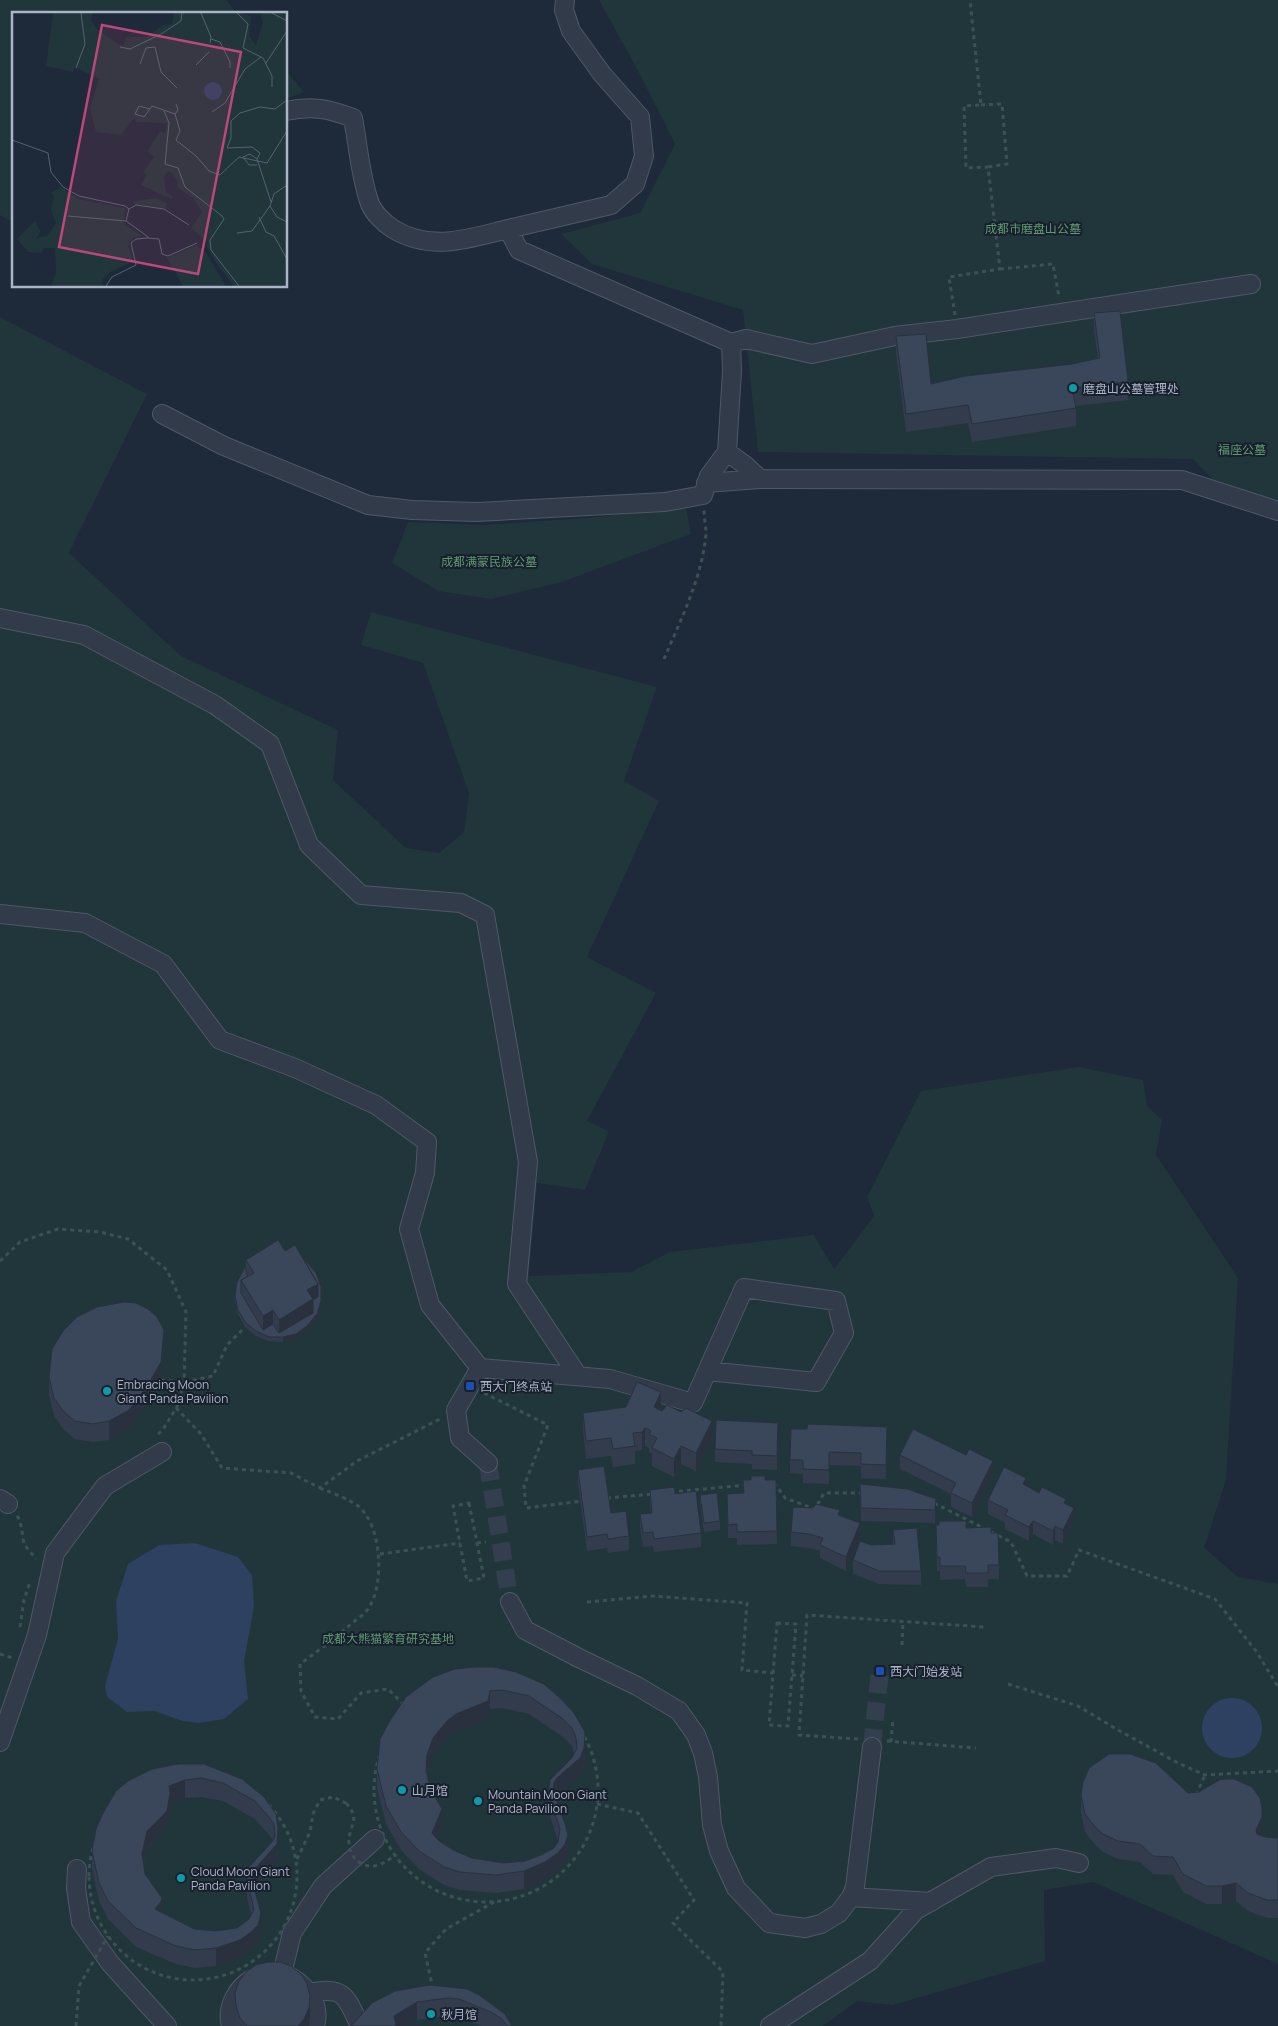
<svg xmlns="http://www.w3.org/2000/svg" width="1278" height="2026" font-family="Manrope,'Noto Sans SC',sans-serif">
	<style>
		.green { fill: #20363b }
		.water { fill: #2e4160 }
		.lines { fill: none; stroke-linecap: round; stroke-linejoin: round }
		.minor-tunnel { stroke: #333e4e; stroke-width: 18; stroke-dasharray: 18 9; stroke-linecap: butt }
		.minor-casing { stroke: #4f5868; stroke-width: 20 }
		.path { stroke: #3b5255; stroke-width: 3; stroke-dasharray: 4 4; stroke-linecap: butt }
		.minor { stroke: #323b4a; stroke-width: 18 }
		.path-bridge { stroke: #3b5255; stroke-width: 3; stroke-dasharray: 4 4; stroke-linecap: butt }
		.wall { fill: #323c4d; fill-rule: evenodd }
		.shaded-wall { fill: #29313f }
		.building { fill: #3a465a; stroke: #29313f; fill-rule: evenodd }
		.culture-dot { fill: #0f9aa8; stroke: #18202e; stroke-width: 2 }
		.transit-dot { fill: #1a4fb4; stroke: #18202e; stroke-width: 2 }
		.labels { text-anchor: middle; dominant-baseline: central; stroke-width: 4; stroke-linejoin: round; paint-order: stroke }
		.park-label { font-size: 12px; fill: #619970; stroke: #18202e }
		.poi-label { font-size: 12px; fill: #acb5c7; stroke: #18202e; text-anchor: start }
		.inset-road { fill: none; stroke: #576172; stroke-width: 1 }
		.view { fill: #bb477b; fill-opacity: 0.15; stroke: #bb477b; stroke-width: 2.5 }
		.inset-edge { fill: none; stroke: #acb5c7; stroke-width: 2.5 }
	</style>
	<rect width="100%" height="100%" fill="#1e2939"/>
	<path class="green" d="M0,0H226L237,14H14V223L0,215Z
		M599,0H1278V502L1212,479L1193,459L758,452L743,310L592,264L561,234L640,213L675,144L637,69Z
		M286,71L304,92L286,99Z
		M0,317L147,394L69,553L181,656L338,730L333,780L406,848L439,853L464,832L469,793L423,663L361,645L371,612L657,687L624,781L659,801L587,957L656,993L587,1121L609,1131L585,1190L537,1183L529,1276L631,1272L670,1252L814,1235L834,1269L874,1216L867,1197L921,1091L1079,1067L1143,1080L1147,1106L1162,1120L1156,1155L1238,1278L1226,1480L1204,1548L1238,1577L1278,1584V1964L1093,1882L1044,1890L1045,1961L893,2005L857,2001L823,2026H0Z
		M686,508L691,534L562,582L491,599L438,591L392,563L408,522L483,525L587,518Z"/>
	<path class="water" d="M195,1543L238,1557L252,1575L254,1607L244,1661L248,1699L224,1719L198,1723L182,1721L155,1711L127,1712L107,1697L105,1686L118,1639L116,1601L128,1564L159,1545Z
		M1202 1728a30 30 0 1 1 60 0a30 30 0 1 1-60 0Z"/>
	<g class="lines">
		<path class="minor-tunnel" d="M488,1463L510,1602
			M872,1747L880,1671"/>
		<defs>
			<path id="minor" d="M565,0L564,10L571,31L602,74L640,117L644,156L635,184L611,205L508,229L519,250L731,343L732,371L727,452L745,465L760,479L1182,480L1278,511
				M286,111C312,105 329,109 353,118C358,145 360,174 369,201C372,212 384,223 393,229C432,252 467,239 508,229
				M731,343L746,339L812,354L895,336L957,329L1251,284
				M162,414L224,446L368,505L412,510L477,512L665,502L703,495L709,476L727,452
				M706,483L760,479
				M0,618L84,635L215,705L270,744L309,845L361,895L461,903L485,915L528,1162L517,1284L578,1376
				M0,914L85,923L163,964L220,1040L295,1068L376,1105L427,1142L425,1173L409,1229L430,1305L480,1368L456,1410L460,1438L488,1463
				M480,1368L610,1379L693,1403L744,1288L836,1301L844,1333L816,1382L707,1371
				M0,1499L8,1504
				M510,1602L525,1630L579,1658L637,1686L679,1711L696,1735L703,1753L708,1777L712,1825L719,1851L736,1888L769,1923L805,1928L821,1924L839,1913L851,1897L855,1887L872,1747
				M0,1742L37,1635L55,1553L105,1486L162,1452
				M77,1869L76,1888L81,1922L110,1963L167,2026
				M851,1897L931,1902
				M282,1974L292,1933L323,1886L375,1839
				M291,1977C308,1987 321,2005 315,2026
				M310,1993C344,1986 346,1996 359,2024
				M231,2026C226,2008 236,1988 252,1979
				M770,2026L870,1961L916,1910L991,1867L1056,1858L1079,1863"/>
		</defs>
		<use href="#minor" class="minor-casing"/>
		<path class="path" d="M981,105L1002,104L1007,164L988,167
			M1000,269L1053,264L1059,297
			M955,315L949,277L1000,269L988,167L966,168L964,106L981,105L970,0
			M664,659C681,619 702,578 706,534C706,526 704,518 704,510
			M0,1261L20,1242L58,1229L100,1232L128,1239L167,1270L186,1312L184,1382L178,1405L162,1431L155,1436
			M161,1380L184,1382L213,1376L227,1345L245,1327
			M484,1393L548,1425L524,1486L526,1508L583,1501
			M176,1408L201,1434L222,1468L291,1473L320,1488L357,1461L440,1419
			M773,1485H776L785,1498L815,1509L824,1493H864
			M320,1488C332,1493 347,1498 358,1506C382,1525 385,1585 368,1609C364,1615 357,1619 351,1624C335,1638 318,1651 300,1664L301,1691L315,1717L338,1719L361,1693L388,1689L404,1705
			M671,1492L747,1485
			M607,1498L653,1494
			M469,1503L484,1578L467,1581L453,1506Z
			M934,1503L1011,1542L1027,1576H1067L1079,1550L1215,1599L1256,1651L1278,1687
			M17,1516L20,1520L24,1544L36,1559
			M477,1543L486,1542
			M380,1554L460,1543
			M587,1602L653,1596L747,1603L742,1670L773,1673
			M777,1623L796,1624L788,1726L769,1725Z
			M20,1627L24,1600L30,1582
			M902,1645L903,1621
			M0,1654L13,1658
			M792,1675L803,1676
			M374 1790a112 112 0 1 1 224 0a112 112 0 1 1-224 0Z
			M1008,1684L1078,1706L1118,1730L1178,1763L1205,1775L1278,1771
			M858,1739L799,1735L807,1615L984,1627
			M887,1741L976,1748
			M891,1742L893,1718
			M89 1876a104 104 0 1 1 208 0a104 104 0 1 1-208 0Z
			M1196,1795L1205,1775
			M597,1804L638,1813L694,1900L673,1923L723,1972L721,2026
			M297,1859L310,1832L313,1814L320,1800L333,1797L346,1803
			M433,1989L425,1953L446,1929L496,1901
			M76,2026L79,1986"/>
		<use href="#minor" class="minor"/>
		<path class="path-bridge" d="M346,1803C362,1820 348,1826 349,1843C349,1854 358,1866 371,1866C379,1867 388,1860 396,1855
			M79,1986L108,1936"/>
	</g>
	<path class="wall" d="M1094,313L1128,382V400L1076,406V426L972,442L968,423L906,432L896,354V336L931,384L1072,364L1098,359L1094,331Z
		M285,1251L321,1306L317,1319L307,1331L296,1338L283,1342L269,1341L256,1336L245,1327L238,1314L235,1301V1296L246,1267V1260Z
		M164,1348L161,1380L146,1406L129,1428L109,1440L93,1442L75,1439L64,1430L54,1416L49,1395V1377Z
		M661,1410L712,1439L696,1471L681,1464L674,1477L652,1466V1454L649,1452V1448L645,1446L642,1450L635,1451V1464L613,1467L611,1456L586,1459L583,1431V1413Z
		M778,1437L777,1470L752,1469V1464L715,1462V1449Z
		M887,1440L886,1479L861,1478V1466L829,1465V1484L803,1483V1474L790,1473V1460Z
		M900,1455L993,1474L972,1517L951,1507V1494L900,1469Z
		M578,1470L629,1536V1550L608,1553L607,1548L587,1551L578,1484Z
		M765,1480H776L777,1544L737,1545V1538H728L727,1494L743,1493Z
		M860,1484L936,1499V1513L935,1523L861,1521Z
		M1026,1486L1039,1493L1066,1504L1074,1522L1063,1544L1055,1540L1053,1545L1033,1534L1029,1541L1005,1529V1523L988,1514V1500Z
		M650,1490L675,1494L701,1533V1547L654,1552L653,1546L643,1547L640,1528V1514L651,1513L650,1503Z
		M700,1495L720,1521V1530L704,1532L700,1504Z
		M840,1516L860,1536L846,1571L820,1558V1551L809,1548L791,1546V1532Z
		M966,1528L991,1533L999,1565V1579H988V1587H966L965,1579L940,1580V1571H937L936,1538Z
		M893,1530L921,1571V1585L879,1584L853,1574V1560L871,1545L893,1544Z
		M544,1684L585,1750L584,1766L580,1776L558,1795L556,1798L568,1853L565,1862L558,1871L545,1880L524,1889L496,1893L460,1890L444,1885L419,1869L401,1850L386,1824L377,1787V1769L406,1697ZM502,1708L529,1714L563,1737L572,1746L574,1753L572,1758L549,1788V1806L550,1816L558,1841L554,1848L541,1855L525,1861L503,1863L472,1858L455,1851L439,1841L437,1838L442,1827L431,1790L427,1773L433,1756L447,1739L456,1732L488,1720L490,1709Z
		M204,1764L276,1814L278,1846L277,1862L254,1888L261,1931L258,1943L251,1950L240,1958L216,1966L195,1968L176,1964L136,1947L108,1919L99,1901L92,1869V1851ZM201,1797L223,1801L255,1819L269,1835L273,1840L247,1879V1897L251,1916L249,1919L237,1928L216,1931L194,1929L162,1912L145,1874L144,1865L147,1849L167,1829L170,1811V1803L185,1798Z
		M1188,1793L1262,1825L1261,1836L1265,1837L1278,1838V1918H1267L1248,1911L1236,1901L1222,1904H1206L1183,1892L1173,1875L1153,1874L1140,1862L1118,1859L1103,1852L1096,1846L1085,1832L1081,1813V1795Z
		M467,1989L511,2026H481L459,2017L448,2016L417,2020L407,2026H351L395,1991Z
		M235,1993L310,2014L309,2026H236V2024Z"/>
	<path class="shaded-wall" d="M318,1284V1302L313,1317L279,1338V1320L307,1290Z
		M321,1301V1306L317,1319L307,1331L296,1338L283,1342V1337L307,1326Z
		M273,1310V1328L263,1335V1316Z
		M164,1330V1348L161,1380L146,1406L129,1428L109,1440V1421Z
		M661,1392V1410L654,1407Z
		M712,1421V1439L696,1471V1453Z
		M778,1423V1437L777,1470V1456Z
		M645,1428V1446L642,1450V1432Z
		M681,1446V1464L674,1477V1459Z
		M993,1461V1474L972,1517V1503Z
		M1026,1478V1492L1023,1484Z
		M936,1499V1513L935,1523V1510Z
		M1074,1508V1522L1063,1544V1530Z
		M1033,1521V1534L1029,1541V1527Z
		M860,1523V1536L846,1571V1557Z
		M1055,1526V1540L1053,1545V1531Z
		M490,1691V1709L488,1720L456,1732L447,1739L433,1756L427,1773V1755L433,1738L447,1721L456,1714Z
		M585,1732V1750L584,1766L580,1776L558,1795L554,1800L553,1791L554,1782L558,1777L580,1758Z
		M185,1780V1798L170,1803V1811L167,1829L147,1849L142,1872V1854L147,1831L169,1786Z
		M1262,1807V1835L1256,1848V1830Z
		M442,1809V1827L432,1851V1833Z
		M278,1828V1846L277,1862L253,1889V1871L277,1844Z
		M568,1835V1853L565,1862L558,1871L545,1880L524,1889V1871L545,1862Z
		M1236,1883V1901L1222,1904V1886Z
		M162,1898V1916L155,1909Z
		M261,1913V1931L258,1943L251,1950L240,1958L216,1966V1948Z
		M310,1996V2014L309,2026H298Z
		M417,2002V2020L407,2026H394V2016Z"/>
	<path class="building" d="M1120,311L1128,382L1072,388L1076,408L972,424L968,405L906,414L896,336L926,334L931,384L966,376L1072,364L1100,358L1094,313Z
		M278,1240L285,1251L295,1245L318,1284L307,1290L313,1299L279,1320L273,1310L263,1316L241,1280L254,1273L246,1260Z
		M304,1260L307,1262L316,1273L321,1287V1301L317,1314L307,1326L296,1334L283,1337H269L256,1331L245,1322L238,1310L235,1296L237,1282L244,1269L246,1267V1273L248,1276L241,1280V1293L263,1330L273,1324L279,1333L313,1313V1300L318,1297V1284Z
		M124,1302L136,1303L148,1309L157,1317L164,1330L161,1362L146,1388L129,1410L109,1421L93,1424L75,1421L64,1412L54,1398L49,1377L52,1349L63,1331L77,1317L97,1307Z
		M637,1382L661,1392L654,1407L662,1411L667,1405L681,1412L686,1408L712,1421L696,1453L681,1446L674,1459L652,1448L657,1438L649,1434L651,1431L645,1428L642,1432L633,1433L635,1446L613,1449L611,1438L586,1441L583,1413L626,1407Z
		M716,1420L778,1423L777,1456L752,1455V1451L715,1449Z
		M808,1424L887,1427L886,1465L861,1464V1453L829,1452V1470L803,1469V1460H790L791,1429H807Z
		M913,1429L966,1455L969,1449L993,1461L972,1503L951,1493L956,1483L900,1455Z
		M604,1466L611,1513L626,1511L629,1536L608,1539L607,1534L587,1537L578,1470Z
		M1004,1467L1026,1478L1023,1484L1039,1493L1042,1487L1066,1499L1064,1503L1074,1508L1063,1530L1055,1526L1053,1531L1033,1521L1029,1527L1005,1515L1008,1510L988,1500Z
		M751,1476H765V1480H776L777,1531L737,1532V1524L728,1525L727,1494L744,1493L743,1480H751Z
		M860,1484L907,1489L936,1499L935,1510L861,1508Z
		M674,1487L675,1494L696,1491L701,1533L654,1539L653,1532L643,1533L640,1514L652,1513L650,1490Z
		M717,1493L720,1521L704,1523L700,1495Z
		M816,1504L840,1510L838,1515L860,1523L846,1557L820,1545L823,1538L809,1534L791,1532L793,1507L813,1508Z
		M939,1521H966V1528L991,1527V1533H998L999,1565H988V1573H966L965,1566H940V1557H937L936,1525H939Z
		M917,1528L921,1571H879L853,1560L860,1541L871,1545L895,1544L893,1530Z
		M475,1667H494L516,1672L544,1684L560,1698L574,1713L585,1732L584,1748L580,1758L558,1777L554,1782L553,1791L565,1824L568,1835L565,1844L558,1853L545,1862L524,1871L496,1875L460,1872L444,1867L419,1851L401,1832L386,1806L377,1769L380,1739L389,1722L406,1697L433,1677L455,1669ZM502,1690L529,1696L563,1719L572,1728L576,1738L577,1748L572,1758L550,1780L549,1788L550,1798L560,1829L558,1842L554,1848L541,1855L525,1861L503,1863L472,1858L455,1851L439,1841L432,1833L442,1809L431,1790L426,1771L427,1755L433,1738L447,1721L456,1714L488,1701L490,1691Z
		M1109,1754H1130L1156,1763L1188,1793L1199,1792L1219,1780L1226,1779H1234L1252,1787L1260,1798L1262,1807V1817L1256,1830L1257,1834L1265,1837L1278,1838V1900H1267L1248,1893L1236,1883L1222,1886H1206L1183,1874L1173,1857L1153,1856L1140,1844L1118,1841L1103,1834L1096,1828L1085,1814L1081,1795L1083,1782L1089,1768Z
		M178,1764H204L242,1779L264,1797L276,1814L278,1828L277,1844L253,1871L254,1888L261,1913L258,1925L251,1932L240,1940L216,1948L195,1950L176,1946L136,1928L108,1901L99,1883L92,1851L96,1829L102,1815L116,1791L128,1781L152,1769ZM201,1778L223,1783L255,1801L269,1817L274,1824L275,1836L272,1842L250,1866L247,1873V1879L254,1910L249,1919L237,1928L216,1931L194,1929L155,1909L161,1902L162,1898L145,1874L142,1854L147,1831L167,1811L170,1793L169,1786L185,1780Z
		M268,1962H280L291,1966L301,1974L307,1984L310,1996L309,2008L304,2019L298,2026H247L240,2018L236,2006L235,1993L239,1981L247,1971L256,1965Z
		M430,1985L467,1989L479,1995L505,2014L511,2024V2026H507L502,2019L491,2012L459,1999L448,1998L417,2002L394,2016L396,2026H351L372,2003L395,1991Z"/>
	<g class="culture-dot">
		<circle cx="1073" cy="388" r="5"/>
		<circle cx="107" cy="1391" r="5"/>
		<circle cx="402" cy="1790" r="5"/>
		<circle cx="478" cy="1801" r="5"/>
		<circle cx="181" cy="1878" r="5"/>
		<circle cx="431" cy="2014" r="5"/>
	</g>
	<g class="transit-dot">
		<rect x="465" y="1381" width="10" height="10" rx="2.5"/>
		<rect x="875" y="1666" width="10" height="10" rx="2.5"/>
	</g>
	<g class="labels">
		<g class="park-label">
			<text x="1033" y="228">成都市磨盘山公墓</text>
			<text x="1242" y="449">福座公墓</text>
			<text x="489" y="561">成都满蒙民族公墓</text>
			<text x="388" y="1638">成都大熊猫繁育研究基地</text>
		</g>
		<g class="poi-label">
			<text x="1083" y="388">磨盘山公墓管理处</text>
			<text x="117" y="1384">Embracing Moon<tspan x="117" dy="14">Giant Panda Pavilion</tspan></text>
			<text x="480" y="1386">西大门终点站</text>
			<text x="890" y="1671">西大门始发站</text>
			<text x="412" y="1790">山月馆</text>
			<text x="488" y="1794">Mountain Moon Giant<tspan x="488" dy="14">Panda Pavilion</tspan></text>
			<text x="191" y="1871">Cloud Moon Giant<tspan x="191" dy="14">Panda Pavilion</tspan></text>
			<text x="441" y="2014">秋月馆</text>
		</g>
	</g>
	<g transform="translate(12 12)">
		<rect width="275" height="275" fill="#1e2939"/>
		<path d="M41,1H81L79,8L84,16L107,33H112L114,25H135L151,13L160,12L162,1H228L239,4L237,24L244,33L251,10L248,1H275V274H222L207,255L194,234L196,230L179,216L190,200L181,186L165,175L166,170L160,161L156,159L152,165L154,180L161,184L159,187L129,173L135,163L131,160L142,145L136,139L148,119L153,121L155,111L124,110L122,106L109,123L84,120L78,96L87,67L63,55L61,60L34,54ZM49,175L66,187L113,196L112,212L130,224L121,225L116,232L121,250L98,260L90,268L91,274H39L44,260L43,236H32L30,241L16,240L5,227L23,209L29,220L24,226L35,224L44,211L39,198L42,184L39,181ZM145,186L155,192L153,196L122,192V189ZM185,233L195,242L214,274H171L155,246Z" fill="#20363b"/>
		<path d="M192 79a9 9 0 1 1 18 0a9 9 0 1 1-18 0Z" fill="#2e4160"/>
		<path class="inset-road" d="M189,1L199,25L198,31M225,1L236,12L231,36L251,46L260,64V75M260,1L275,9M199,27L208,30L218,50V56M108,35L118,37L149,22L169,9L170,1M254,51L275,19M128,52L134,36L143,35L149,60L165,76M184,53L197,40M64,56L73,32L69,1M275,65V84M164,92L166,98L163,102L168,119L164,128L184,144L197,159L208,163L227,145L255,151L275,119M138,97L127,94L123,102L132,105L140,94L163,102M152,99L157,111L153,152L166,156L173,175L210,204L212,207L198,228L199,238L227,274M200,100L213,91L233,57L249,45M0,128L36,141L39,160L51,175L67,184L113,194L117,197L114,209L135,224L136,226L124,227L119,231L124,253L100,265L94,274M245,147L248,141L240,135L215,136L219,126V109L228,101L248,95L263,97L275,88M245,153H237L231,145L238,142L245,147L259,190M275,173L262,182L258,194L265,205L275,210M117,197L124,193L152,197L177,213M56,204L114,209M247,205L254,220L262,224L275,247M225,221L240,219L258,194M136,226L147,227L150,242L156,244L185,231"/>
		<path class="view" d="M90,13L229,40L186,262L47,235Z"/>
		<rect width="275" height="275" class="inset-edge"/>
	</g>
</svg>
